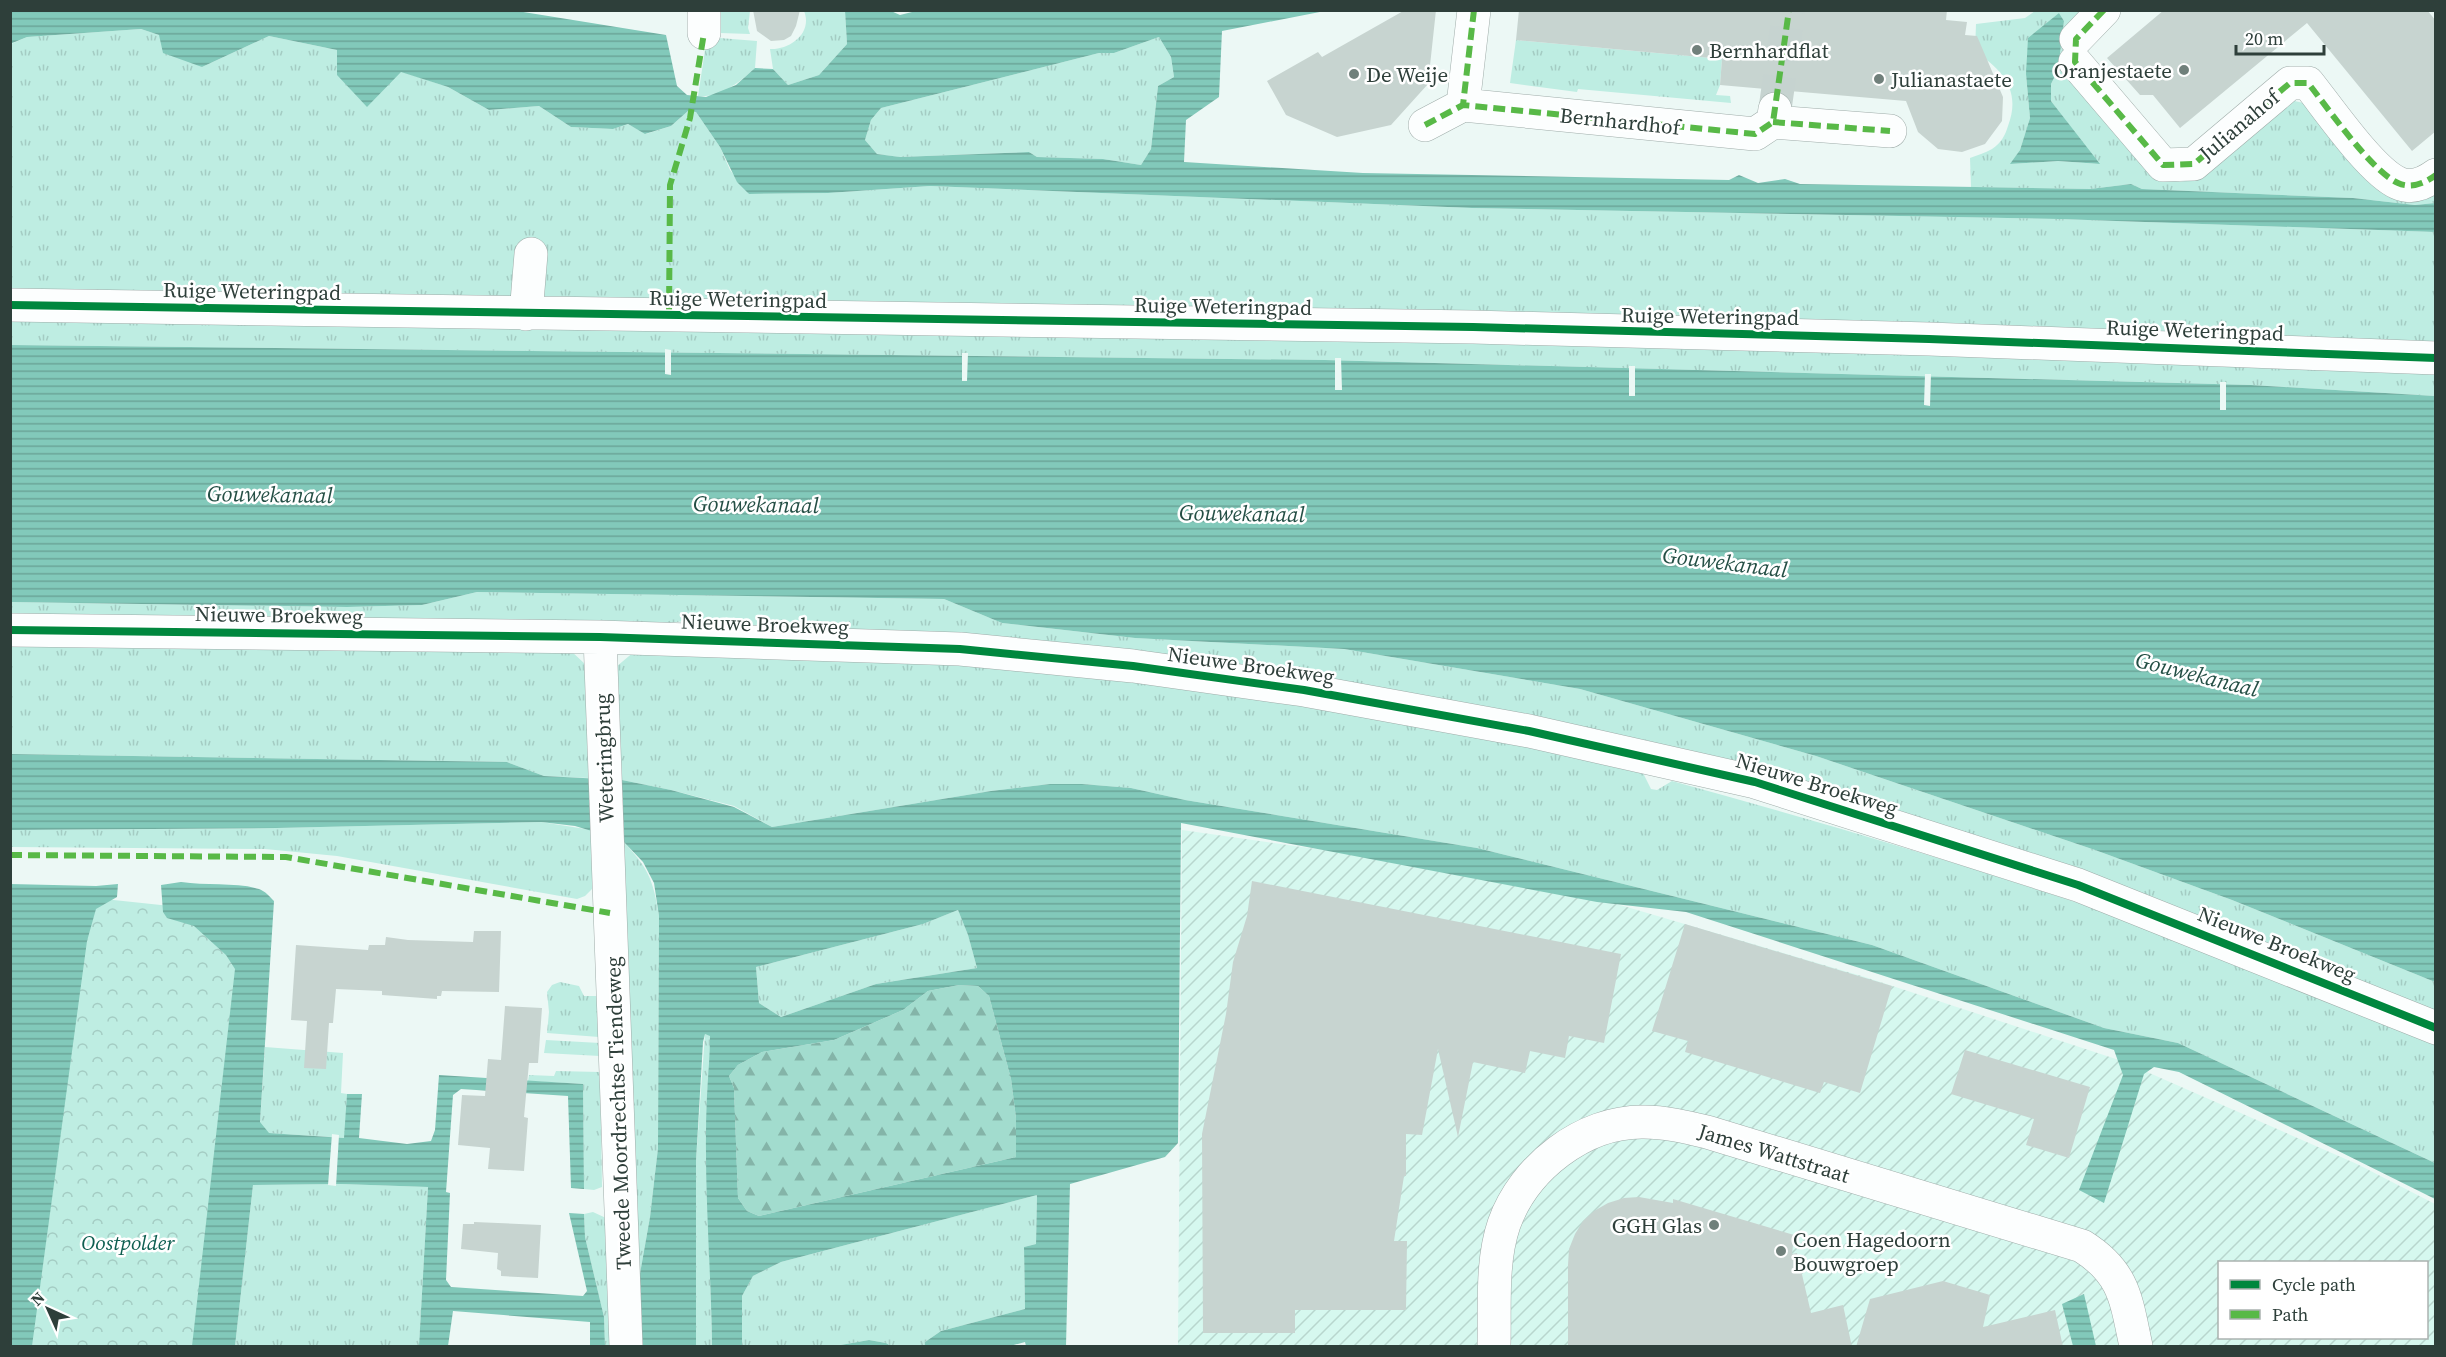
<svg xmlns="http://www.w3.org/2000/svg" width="2446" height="1357" font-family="'Source Serif 4',serif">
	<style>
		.industrial { fill: url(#industrial-furrows); fill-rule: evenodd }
		.grass { fill: url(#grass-tufts); fill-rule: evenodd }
		.forest { fill: url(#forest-firs) }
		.park { fill: url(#park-crowns) }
		.water { fill: url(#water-rules); fill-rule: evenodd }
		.pier { fill: #ecf8f5 }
		.building { fill: #c7d4d0 }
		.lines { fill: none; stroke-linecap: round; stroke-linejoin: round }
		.street-tunnel { stroke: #c6d3d0; stroke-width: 33; stroke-dasharray: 33 16; stroke-linecap: butt }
		.street-casing { stroke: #9faca9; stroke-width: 34 }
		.street { stroke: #fcfefe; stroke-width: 33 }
		.quiet { stroke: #58b947; stroke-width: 6; stroke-dasharray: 12 6; stroke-linecap: butt }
		.cycleway-casing { stroke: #fff; stroke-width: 11 }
		.cycleway { stroke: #00873e; stroke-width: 8 }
		.poi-dot { fill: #70807b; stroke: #fff; stroke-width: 2 }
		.labels { text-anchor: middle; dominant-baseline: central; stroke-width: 5; stroke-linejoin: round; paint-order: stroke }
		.poi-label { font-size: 21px; fill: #2e3f3a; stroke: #fff; text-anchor: start }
		.street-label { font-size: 21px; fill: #2e3f3a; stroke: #fff }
		.park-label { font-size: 21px; font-style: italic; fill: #0d5e50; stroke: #fff }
		.water-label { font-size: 22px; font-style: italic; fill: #244f45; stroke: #fff }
	</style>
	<defs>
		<pattern id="industrial-furrows" width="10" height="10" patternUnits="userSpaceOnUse" patternTransform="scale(1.5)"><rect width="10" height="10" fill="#d6f8ef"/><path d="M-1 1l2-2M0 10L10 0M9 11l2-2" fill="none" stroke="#b8d6ce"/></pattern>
		<pattern id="grass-tufts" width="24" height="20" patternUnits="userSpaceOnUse" patternTransform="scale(1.5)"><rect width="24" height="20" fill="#beede2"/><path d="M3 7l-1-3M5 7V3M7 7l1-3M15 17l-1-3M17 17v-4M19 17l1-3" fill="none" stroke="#a4ccc3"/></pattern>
		<pattern id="forest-firs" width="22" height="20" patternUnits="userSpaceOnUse" patternTransform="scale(1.5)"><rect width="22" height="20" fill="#a2dcce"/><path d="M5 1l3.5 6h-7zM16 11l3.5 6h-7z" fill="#84b4a8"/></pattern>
		<pattern id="park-crowns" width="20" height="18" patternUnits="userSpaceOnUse" patternTransform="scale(1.5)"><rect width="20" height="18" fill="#beede2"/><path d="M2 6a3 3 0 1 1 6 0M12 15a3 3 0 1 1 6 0" fill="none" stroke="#a4ccc3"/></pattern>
		<pattern id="water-rules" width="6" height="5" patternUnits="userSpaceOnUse" patternTransform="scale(1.5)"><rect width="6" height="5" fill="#82c9ba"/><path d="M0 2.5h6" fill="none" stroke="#6ba598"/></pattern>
	</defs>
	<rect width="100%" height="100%" fill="#ecf8f5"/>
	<path class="industrial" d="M1182,830L1535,880L1865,977L2122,1061L2357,1164L2435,1204V1346H1178ZM2220,1262H2426V1338H2220Z"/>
	<path class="grass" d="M715,11H750L748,28L750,34L720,33L721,23L714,22Z
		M804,11H845L847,44L819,75L788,85L773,69L770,49C790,50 813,33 804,11Z
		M2035,11H2085L2067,61L2164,179L2180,182L2195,179L2290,100L2308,104L2435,194V203L2415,205L2353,198L2142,189L2131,184L2090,189L1971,187L1970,158C1977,155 1985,153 1992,149C2001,143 2005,136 2008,126C2021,92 2004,70 1975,52L1976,24L2025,18ZM2059,13L2064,21L2058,70L2051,84V101L2099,164L2058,161L2011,164L2020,150L2030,118L2026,74Z
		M141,29L159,35L202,67L269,36L337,50L448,87L489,110L539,106L571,127L613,129L628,124L646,134L671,126L688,111L696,112L720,147L730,170L749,194L828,193L930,186L1472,208L2059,219L2436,232L2435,396L2251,385L1325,360L11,345V44L27,37Z
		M707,37L757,41L755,68C740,82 720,98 698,96Z
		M1159,37L1171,57L1174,77L1158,86L1151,149L1141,165L1103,159L1037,157L1029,152L899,157L877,154L865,140L871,120L881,108L1099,53H1114Z
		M1516,40L1722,59L1720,85L1716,95L1730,96L1731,103L1578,89L1577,92L1510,83Z
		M477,592L944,599L1002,623L1135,638L1344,649L1580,689L1816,756L2095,850L2232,900L2435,982V1022L1603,742L739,630C699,619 682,618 643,629L11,622V602L347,607L422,605Z
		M11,639L570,650L585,664L589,778L544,776L507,762L11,754Z
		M635,651L1017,662L1377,715L1642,771L1651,789L1657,790L1672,781C1871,836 2068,894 2260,969C2320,992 2377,1020 2435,1045V1163L2178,1043L2104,1028L1872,945L1477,848L1185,800L1131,788L1082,784H1050L991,791L772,827L734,806L671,790L622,780L616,667Z
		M541,822L592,830V889L585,896L577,899L337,856L265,849L11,847V830L276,828Z
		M622,840C648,868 653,878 659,916L658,1148L650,1217L638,1285Z
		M958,910L968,935L977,968L876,984L781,1017L759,1003L756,967L923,924Z
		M560,982L579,986L584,996H598L599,1037L547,1033L549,1012L547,992L552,985Z
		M705,1034L710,1035V1068L707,1094V1161L712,1346H696V1161Z
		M546,1040L600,1043V1056L544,1053Z
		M265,1047L343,1053L341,1093L347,1094L345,1138L268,1133L260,1123Z
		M556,1071L600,1072L602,1187L594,1190L584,1189L583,1084L528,1081L529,1075L554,1076Z
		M341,1184L428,1187L419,1346H235L253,1185Z
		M1037,1195L1036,1244L1024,1247L1025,1309L941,1331L925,1342V1346H891L886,1343L869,1340L835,1346H742V1296L753,1276L781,1262Z
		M593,1212L606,1218L613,1346H605L604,1317L585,1237L584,1214Z"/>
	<path class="forest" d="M959,985L978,986L989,996L1011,1079L1016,1118V1157L759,1216L747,1211L738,1198L734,1088L729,1076L738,1065L762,1052L834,1040L903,1010L928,991Z"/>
	<path class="park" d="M76,896L189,908L229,942L254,1005L212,1346H17Z"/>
	<path class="water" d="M916,11H1325L1222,31L1219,97L1186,120L1184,162L1363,173L1729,180L1739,175L1758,183L1785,179L1800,184L2090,189L2131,184L2142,189L2353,198L2415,205L2435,203V232L2059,219L1472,208L930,186L828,193L749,194L737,182L720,147L696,112L688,111L671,126L645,134L628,124L613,129L571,127L539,106L489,110L448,87L401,72L367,107L337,75V50L269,36L202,67L163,53L159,35L141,29L27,37L10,44L11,11L511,10L666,35L677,86L687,95L706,97L736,85L755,68L773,69L788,85L819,75L847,44L845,11H891L900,15ZM1159,37L1171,57L1174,77L1158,86L1151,149L1141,165L1103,159L1037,157L1029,152L900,157L877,154L865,140L871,120L881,108L1099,53H1114Z
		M2059,13L2064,21L2058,70L2051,84V101L2100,164L2058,161L2010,164L2020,150L2030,118L2026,74L2028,38Z
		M11,345L1325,360L2251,385L2435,396V982L2232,900L2095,850L1816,756L1580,689L1344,649L1135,638L1002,623L944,599L477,592L422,605L347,607L11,602Z
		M11,754L507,762L544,776L622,780L671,790L734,807L772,827L991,791L1050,784H1082L1131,788L1185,800L1477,848L1872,945L2104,1028L2178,1043L2435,1163V1199L2179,1072L2154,1067L2144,1074L2104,1203L2079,1190L2123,1075L2114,1050L1686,912L1597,902L1181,823L1178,1143L1165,1157L1070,1184L1066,1346H1026L1025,1342L1010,1346H925V1342L941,1331L1025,1309L1024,1247L1036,1244L1037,1195L781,1262L753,1276L742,1296V1346H712C711,1264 703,1177 707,1095C708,1075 710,1056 710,1036L705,1034L703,1042L696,1161V1346H638V1285L650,1217L658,1148L659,916L654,883L643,862L622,840L575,826L541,822L276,828L11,830ZM958,910L968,935L977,968L876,984L781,1017L759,1003L756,967L923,924ZM959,985L978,986L989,996L1011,1079L1016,1118V1157L759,1216L747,1211L738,1198L734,1088L729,1076L738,1065L762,1052L834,1040L903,1010L928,991Z
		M181,882C206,886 237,882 259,889C265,891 270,897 274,901L260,1122L269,1133L344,1138L347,1094H362L359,1138L407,1144L431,1141L435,1130L439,1075L583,1084L584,1189L571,1188L568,1096L461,1089L453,1095L446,1192L450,1193L446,1280L451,1287L583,1296L587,1291L569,1213L584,1214L585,1237L604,1317L605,1346H590V1322L453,1311L448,1346H419L428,1187L341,1184L253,1185L235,1346H192L235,969L226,955L194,926L167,918L163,912L161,885Z
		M10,884L96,886L118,884L117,897L96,909L87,941L32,1346H10Z
		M2084,1294L2096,1346H2073L2062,1304Z
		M869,1340L886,1343L891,1346H835Z"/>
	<path class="pier" d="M665,349L671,350V375L665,374Z
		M962,353H968L967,381H962Z
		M1335,358H1341L1342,390H1335Z
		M1629,366H1635V396H1629Z
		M1925,374H1931L1930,406L1924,405Z
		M2220,382H2226V410H2220Z
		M332,1134L339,1135L336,1186L328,1185Z"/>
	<path class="building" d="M753,10H800L796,26L791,36L784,40L771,41L757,31Z
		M1405,10H1436L1428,84L1391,125L1337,137L1286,115L1267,81L1318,52L1322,57Z
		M1519,10H1947L1946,20L1967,22L1965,35L1977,36L2003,97L2002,121L1985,144L1962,152L1938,149L1918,132L1906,101L1720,85L1722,59L1516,40Z
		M2164,10H2427L2436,21V131L2412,151L2307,23L2180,128L2153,95H2140L2107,58Z
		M1252,881L1621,954L1604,1043L1569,1036L1565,1058L1530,1051L1525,1073L1473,1062L1458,1137L1438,1049L1422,1135L1406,1134V1176H1404L1394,1241H1407L1406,1310H1295V1333H1203L1202,1134L1226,1014L1233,962L1247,916Z
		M1685,924L1892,986L1860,1093L1824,1082L1820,1093L1685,1052L1688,1041L1652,1031Z
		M474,931H501L499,992L442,991L441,996H437V999L382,995V991L336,989L333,1023H329L326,1069L304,1068L307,1021L291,1020L296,945L368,950L369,945H385L386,937L408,940L473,942Z
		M505,1006L542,1008L538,1063H529L524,1117L528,1118L524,1171L488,1169L490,1148L458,1145L462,1095L485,1096L488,1059L501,1060Z
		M1965,1050L2090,1087L2069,1158L2026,1145L2034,1119L1951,1094Z
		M1639,1197L1673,1203V1199L1794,1235L1792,1254L1797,1253L1811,1313L1843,1305L1852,1347H1568V1265L1569,1249L1575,1234L1583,1221L1594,1211L1608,1203L1624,1198Z
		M474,1222L541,1225L538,1278L501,1276V1271L497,1269L498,1253L461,1249L463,1224H474Z
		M1943,1281L1990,1295L1983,1327L2055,1310L2063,1347H1856L1870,1299Z"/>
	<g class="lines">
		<path class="street-tunnel" d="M1775,109L1789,10"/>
		<defs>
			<path id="street" d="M704,10V33
				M1474,10L1463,105L1755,134L1773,122L1775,109
				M2076,39L2104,10
				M2075,62L2163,165L2194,164L2290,83H2308C2328,108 2371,171 2398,183C2411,189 2425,183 2436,175
				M1773,122L1890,131
				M1425,125L1463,105
				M10,305L1473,327L1929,339L2436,358
				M526,314L531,254
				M10,630L600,637L960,649L1133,666L1304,690L1529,731L1755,782L2078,885L2436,1028
				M600,637L626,1346
				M1494,1346C1495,1307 1491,1262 1504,1224C1524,1168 1583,1121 1644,1122C1665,1122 1686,1127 1707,1132L2082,1246C2125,1273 2126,1300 2136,1346"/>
		</defs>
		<use href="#street" class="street-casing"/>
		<use href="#street" class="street"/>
		<path class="quiet" d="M1474,10L1463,105L1755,134L1773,122L1789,10
			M2104,10L2076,39L2075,62L2163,165L2194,164L2290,83H2308C2328,108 2371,171 2398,183C2411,189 2425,183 2436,175
			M1773,122L1890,131
			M1425,125L1463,105
			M669,316L670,185L690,118L704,33
			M10,855L286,857L610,913"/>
		<defs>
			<path id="cycleway" d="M10,305L1473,327L1929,339L2436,358
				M10,630L600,637L960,649L1133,666L1304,690L1529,731L1755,782L2078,885L2436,1028"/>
		</defs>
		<use href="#cycleway" class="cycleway-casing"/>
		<use href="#cycleway" class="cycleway"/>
	</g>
	<g class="poi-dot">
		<circle cx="1697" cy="50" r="6"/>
		<circle cx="2184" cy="70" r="6"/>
		<circle cx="1354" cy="74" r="6"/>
		<circle cx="1879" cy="79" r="6"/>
		<circle cx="1714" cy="1225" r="6"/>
		<circle cx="1781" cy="1251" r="6"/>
	</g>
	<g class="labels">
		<g class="poi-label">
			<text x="1709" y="50">Bernhardflat</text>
			<text x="2172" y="70" text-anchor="end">Oranjestaete</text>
			<text x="1366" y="74">De Weije</text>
			<text x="1891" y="79">Julianastaete</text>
			<text x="1702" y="1225" text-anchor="end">GGH Glas</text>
			<text x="1793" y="1239">Coen Hagedoorn<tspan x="1793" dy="24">Bouwgroep</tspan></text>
		</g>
		<g class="street-label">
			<text transform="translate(1620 121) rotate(6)">Bernhardhof</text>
			<text transform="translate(2239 125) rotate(-40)">Julianahof</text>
			<text transform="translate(252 291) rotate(1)">Ruige Weteringpad</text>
			<text transform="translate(738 299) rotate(1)">Ruige Weteringpad</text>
			<text transform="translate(1223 306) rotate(1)">Ruige Weteringpad</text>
			<text transform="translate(1710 316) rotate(1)">Ruige Weteringpad</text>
			<text transform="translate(2195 330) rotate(2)">Ruige Weteringpad</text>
			<text transform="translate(279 615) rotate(1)">Nieuwe Broekweg</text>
			<text transform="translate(765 624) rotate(2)">Nieuwe Broekweg</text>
			<text transform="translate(1251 665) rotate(8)">Nieuwe Broekweg</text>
			<text transform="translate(604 758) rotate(-92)">Weteringbrug</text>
			<text transform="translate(1817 784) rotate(17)">Nieuwe Broekweg</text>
			<text transform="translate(2277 944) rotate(22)">Nieuwe Broekweg</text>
			<text transform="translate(618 1113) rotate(-92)">Tweede Moordrechtse Tiendeweg</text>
			<text transform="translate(1774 1153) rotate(17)">James Wattstraat</text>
		</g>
		<g class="park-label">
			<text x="128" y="1242">Oostpolder</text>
		</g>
		<g class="water-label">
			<text transform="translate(270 494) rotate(1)">Gouwekanaal</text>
			<text transform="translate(756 504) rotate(1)">Gouwekanaal</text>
			<text transform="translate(1242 513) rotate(1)">Gouwekanaal</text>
			<text transform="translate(1725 562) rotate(7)">Gouwekanaal</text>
			<text transform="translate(2197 674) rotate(14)">Gouwekanaal</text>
		</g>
	</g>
	<rect width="2446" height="1357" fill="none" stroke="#2e3f3a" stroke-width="24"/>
	<rect x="2218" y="1261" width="210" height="78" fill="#ffffff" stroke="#abb2b0" stroke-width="1.5"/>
	<rect x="2230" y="1280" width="30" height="9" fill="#00873e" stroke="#abb2b0" stroke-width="1.5"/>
	<text x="2272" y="1291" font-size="18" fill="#2e3f3a">Cycle path</text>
	<rect x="2230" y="1310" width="30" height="9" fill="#58b947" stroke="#abb2b0" stroke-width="1.5"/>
	<text x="2272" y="1321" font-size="18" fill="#2e3f3a">Path</text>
	<g transform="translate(48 1309) rotate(315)" stroke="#ffffff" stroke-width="4.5" paint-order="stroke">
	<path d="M0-4.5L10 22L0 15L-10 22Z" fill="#2e3f3a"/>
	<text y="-9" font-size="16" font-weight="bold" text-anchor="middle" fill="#2e3f3a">N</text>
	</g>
	<path d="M2236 45v9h88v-9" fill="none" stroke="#2e3f3a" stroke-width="3"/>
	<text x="2245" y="45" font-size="18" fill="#2e3f3a" stroke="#ffffff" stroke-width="4.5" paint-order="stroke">20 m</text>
</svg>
